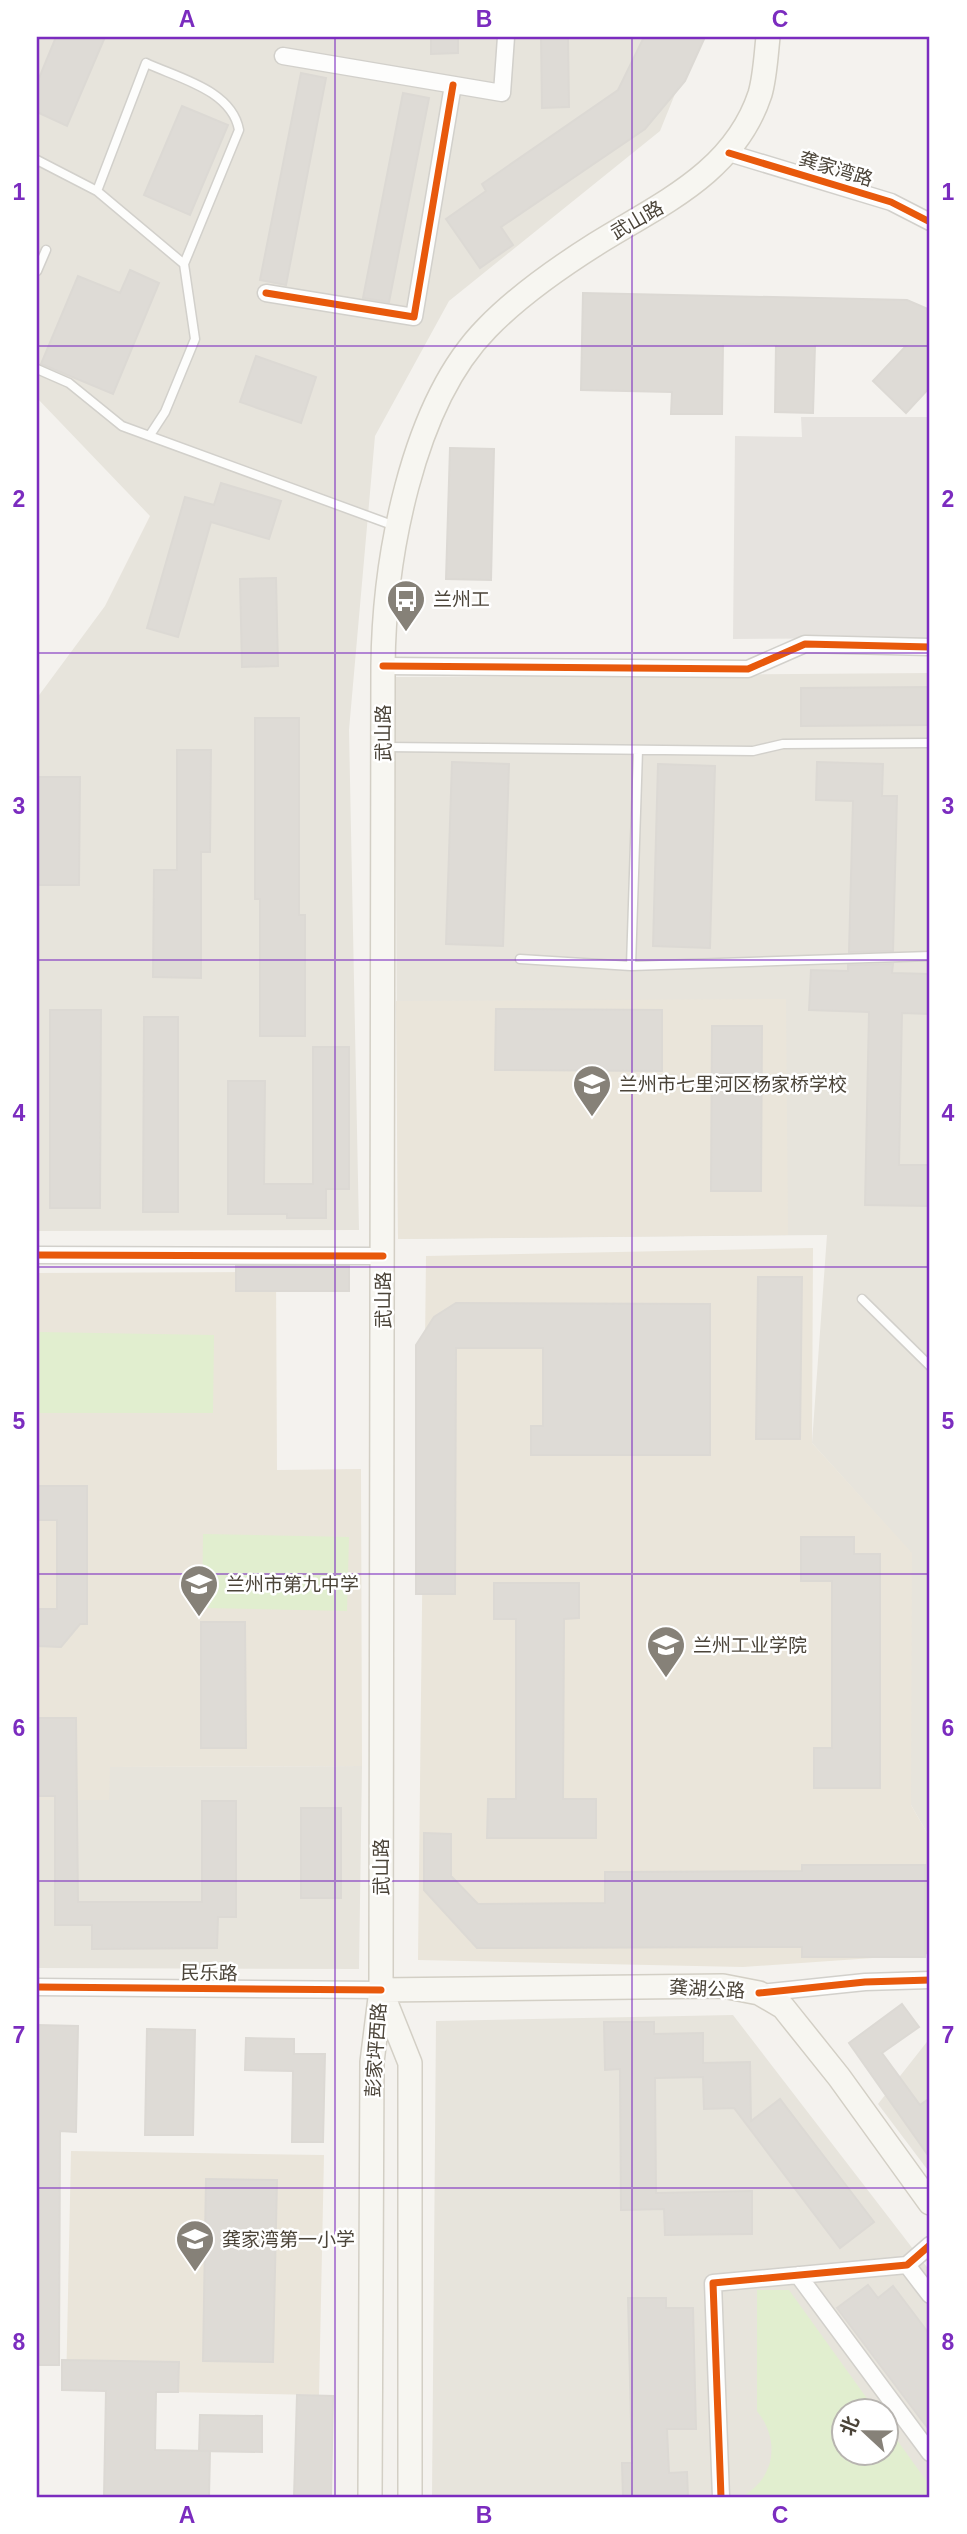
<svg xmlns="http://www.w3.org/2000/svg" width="967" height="2534" font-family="Arial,'Noto Sans SC',sans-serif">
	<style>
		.residential { fill: #e7e4dc; fill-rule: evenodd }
		.education { fill: #eae5da }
		.green { fill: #e1eecf }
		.parking { fill: #e6e3df }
		.building { fill: #dedbd6; stroke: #dcd9d4; stroke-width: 2 }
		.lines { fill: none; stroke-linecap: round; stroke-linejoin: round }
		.lane-casing { stroke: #d2d0cb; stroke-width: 11 }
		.street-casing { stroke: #d2d0cb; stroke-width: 19 }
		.secondary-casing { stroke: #d3cfc5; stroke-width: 26 }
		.lane { stroke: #fdfdfc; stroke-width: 8 }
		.street { stroke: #fdfdfc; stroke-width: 16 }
		.secondary { stroke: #f7f6f1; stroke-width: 23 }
		.cycleway-casing { stroke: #fff; stroke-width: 11 }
		.cycleway { stroke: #e8590c; stroke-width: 7 }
		.grid { fill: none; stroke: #7b2cbf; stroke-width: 2; stroke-opacity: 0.55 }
		.labels { text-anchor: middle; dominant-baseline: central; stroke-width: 5; stroke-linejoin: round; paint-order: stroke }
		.street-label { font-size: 19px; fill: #4b4439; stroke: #fff }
		.poi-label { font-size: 19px; fill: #4b4439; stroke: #fff; text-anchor: start }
		.neatline { fill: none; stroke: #7b2cbf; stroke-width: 2.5 }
		.grid-label { font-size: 23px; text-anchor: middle; font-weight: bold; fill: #7b2cbf }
	</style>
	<rect width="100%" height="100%" fill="#f4f2ee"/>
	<path class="residential" d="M37,37H698L660,131L449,301L375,436L349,730L359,1230L37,1231V698L105,606L150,516L37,398Z
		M930,673V1838L911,1805V1553L812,1443L827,1235L398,1239L395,677Z
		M362,1766L359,1969L37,1968V1800H109V1767Z
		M733,2015L930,2271V2497H432L436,2021ZM844,2412H886V2454H844Z
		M930,2038V2173L878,2104Z"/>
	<path class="education" d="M786,999L788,1235L398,1239L396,1001Z
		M813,1248L812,1443L912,1553L911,1805L930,1838V1954L743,1967L418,1960L426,1256Z
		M276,1272L277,1470L361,1469L362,1766L110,1767L109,1800H37V1273Z
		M71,2151L324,2155L319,2395L66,2390Z"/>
	<path class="green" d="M37,1332L214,1335L213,1413H37Z
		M203,1534L349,1537L347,1611L202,1608Z
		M757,2290H789L876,2411L844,2412V2454H886L887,2426L930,2486V2497H741C775,2479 781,2441 757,2411Z"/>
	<path class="parking" d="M801,417H930V638L733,639L735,436L802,437Z"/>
	<path class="building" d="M56,37H105L67,126L37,112V83Z
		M431,37H458V53L431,54Z
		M541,37H568L569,107L542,108Z
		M644,37H705L685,81L645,129L501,227L513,245L480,268L446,219L486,191L482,184L618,90Z
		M301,73L326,78L286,285L260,280Z
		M403,93L429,98L389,302L363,298Z
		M182,106L228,125L190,215L144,195Z
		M130,270L159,283L113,394L41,364L78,276L120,293Z
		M583,293L907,300L930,310V387L906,413L873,381L906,346L815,345L813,413L775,412L776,345L723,344L722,414H671L672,392L581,390Z
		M256,356L316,377L301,423L240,402Z
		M450,448L494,449L491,580L446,579Z
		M221,483L281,501L269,539L211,522L178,637L147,628L185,497L214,505Z
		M276,578L278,666L242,667L240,579Z
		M930,687V725L801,726V688Z
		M255,718H299V915H305V1036H260V899H255Z
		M177,750H211L210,852H201V978L153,977L154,870H177Z
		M452,762L509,764L503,946L446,944Z
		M817,762L883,764L882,796H897L893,951L849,952L853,801L816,800Z
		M658,764L715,766L710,948L653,946Z
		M37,777H80L79,885H37Z
		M893,964L892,973L930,974V1014L902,1013L899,1165H930V1206L865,1205L869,1012L809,1010L811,970L848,971V965Z
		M496,1009L662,1010V1071L495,1070Z
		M50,1010H101L100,1208H50Z
		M144,1017H178V1212H143Z
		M712,1026H762L761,1191H711Z
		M313,1047H349V1189H326V1218H287V1214H228V1081H265L264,1184H313Z
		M236,1266H349V1291H236Z
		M758,1277H802L800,1439H756Z
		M456,1303L710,1304V1455H531V1426H543V1348H456L455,1594H416V1345L434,1317Z
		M37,1486H87V1624H80L61,1647L37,1646V1609H57V1520H37Z
		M801,1537H854V1554H880V1788H814V1748H832V1581H801Z
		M494,1583H579V1618L564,1619L563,1799H596V1838H487L488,1799H516V1619H494Z
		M201,1622H245L246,1748H201Z
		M37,1718H76L78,1902H202V1801H236V1917H218L217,1948L92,1949V1925H55V1796H37Z
		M301,1808H341V1898H301Z
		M424,1833L451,1834V1876L478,1904L605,1903V1872L802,1871V1865H925V1957H802V1947L477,1948L424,1890Z
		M902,2004L919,2027L882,2053L920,2105L930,2098V2158L849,2043Z
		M604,2022H654V2034L703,2033V2063L750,2062L751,2121L780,2099L874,2222L840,2248L734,2108L704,2109L703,2077L655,2078L656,2193L752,2191V2234L665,2235L664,2209L621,2210L620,2069L605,2070Z
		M37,2025L78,2026L76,2132L60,2131L59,2365H37Z
		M147,2029L195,2030L193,2135H145Z
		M246,2038L294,2039V2054H325L323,2142H292L293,2071L245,2070Z
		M206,2179L277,2180L273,2362L203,2361Z
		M868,2285L878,2298L893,2286L930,2335V2431L837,2308Z
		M628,2298H666V2308H693L696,2429H667L669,2473L687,2472L688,2497H623L622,2463H632Z
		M62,2360L179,2362L178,2392H156L155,2450L210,2451L209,2497H104L106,2391L62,2390Z
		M297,2395L333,2396L331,2496L294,2497Z
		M200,2415L262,2416V2452L199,2451Z"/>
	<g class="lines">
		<defs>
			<path id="lane" d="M37,160L97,191L184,264
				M97,191L146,63C178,78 232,90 239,130L184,264L195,339L165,412L150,435
				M37,271L46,250
				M37,369L69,383L122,426L395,526
				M385,747L753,751L783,744L930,743
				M520,959L631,966L638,750
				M631,966L930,956
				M862,1299L930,1366"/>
			<path id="street" d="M283,56L502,93L506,37
				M729,153L891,202L930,222
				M266,293L414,317L453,85
				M383,666L748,669L805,644L930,647
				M37,1255L383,1256
				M37,1987L381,1990
				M759,1993L865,1982L930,1980
				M907,2265L930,2295
				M798,2275L930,2453
				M721,2497L713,2283L907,2265L930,2245"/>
			<path id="secondary" d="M381,1990L723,1986L759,1993L783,2007L839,2077L930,2203
				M382,1993L410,2063V2497
				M370,2497L372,2062L381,1990L383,666C384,561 411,405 487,328C518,296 558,268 596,244C660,204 734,173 760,94C765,77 766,55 768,37"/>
		</defs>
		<use href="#lane" class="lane-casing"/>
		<use href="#street" class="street-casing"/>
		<use href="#secondary" class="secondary-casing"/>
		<use href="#lane" class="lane"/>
		<use href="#street" class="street"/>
		<use href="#secondary" class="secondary"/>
		<defs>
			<path id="cycleway" d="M729,153L891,202L930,222
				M266,293L414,317L453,85
				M383,666L748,669L805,644L930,647
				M37,1255L383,1256
				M37,1987L381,1990
				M759,1993L865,1982L930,1980
				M721,2497L713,2283L907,2265L930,2245"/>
		</defs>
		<use href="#cycleway" class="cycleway-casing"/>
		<use href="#cycleway" class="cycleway"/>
	</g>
	<path class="grid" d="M335,37V2497M632,37V2497M37,346H930M37,653H930M37,960H930M37,1267H930M37,1574H930M37,1881H930M37,2188H930"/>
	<defs>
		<symbol id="bus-pin" viewBox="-11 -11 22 30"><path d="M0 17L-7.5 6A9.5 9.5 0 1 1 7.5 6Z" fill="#868178" stroke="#fff"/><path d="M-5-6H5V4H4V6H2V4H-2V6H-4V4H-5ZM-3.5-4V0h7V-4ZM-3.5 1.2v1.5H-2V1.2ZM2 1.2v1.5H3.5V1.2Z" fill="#fff"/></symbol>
		<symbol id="school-pin" viewBox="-11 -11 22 30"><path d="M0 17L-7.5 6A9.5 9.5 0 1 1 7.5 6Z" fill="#868178" stroke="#fff"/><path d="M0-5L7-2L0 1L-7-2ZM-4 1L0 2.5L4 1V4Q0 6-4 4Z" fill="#fff"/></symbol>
	</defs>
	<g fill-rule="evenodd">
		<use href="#bus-pin" x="384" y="577" width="44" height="60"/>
		<use href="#school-pin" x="570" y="1062" width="44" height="60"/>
		<use href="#school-pin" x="177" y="1562" width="44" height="60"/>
		<use href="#school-pin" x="644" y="1623" width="44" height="60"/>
		<use href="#school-pin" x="173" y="2217" width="44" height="60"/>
	</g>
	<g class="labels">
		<g class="street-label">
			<text transform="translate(836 169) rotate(17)">龚家湾路</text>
			<text transform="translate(637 220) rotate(-30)">武山路</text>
			<text transform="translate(383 733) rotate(-90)">武山路</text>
			<text transform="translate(383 1300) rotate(-90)">武山路</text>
			<text transform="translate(381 1867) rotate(-90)">武山路</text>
			<text transform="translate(209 1973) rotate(1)">民乐路</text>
			<text transform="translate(707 1989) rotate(3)">龚湖公路</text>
			<text transform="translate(376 2050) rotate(-86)">彭家坪西路</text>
		</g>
		<g class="poi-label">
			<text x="433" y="599">兰州工</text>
			<text x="619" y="1084">兰州市七里河区杨家桥学校</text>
			<text x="226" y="1584">兰州市第九中学</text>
			<text x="693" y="1645">兰州工业学院</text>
			<text x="222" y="2239">龚家湾第一小学</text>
		</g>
	</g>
	<rect width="967" height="2534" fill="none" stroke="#ffffff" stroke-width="77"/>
	<g transform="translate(865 2432) rotate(292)"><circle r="33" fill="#ffffff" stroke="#b7b4b0" stroke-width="2"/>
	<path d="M0-5L12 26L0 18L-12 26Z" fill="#868178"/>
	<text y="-10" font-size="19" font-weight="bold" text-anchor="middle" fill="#4b4439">北</text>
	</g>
	<rect x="38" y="38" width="890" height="2458" class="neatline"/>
	<g class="grid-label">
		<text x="187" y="27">A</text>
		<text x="484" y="27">B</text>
		<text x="780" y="27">C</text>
		<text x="19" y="200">1</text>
		<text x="948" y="200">1</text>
		<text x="19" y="507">2</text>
		<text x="948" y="507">2</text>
		<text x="19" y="814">3</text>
		<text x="948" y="814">3</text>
		<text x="19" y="1121">4</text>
		<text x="948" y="1121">4</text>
		<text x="19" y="1429">5</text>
		<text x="948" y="1429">5</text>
		<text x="19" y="1736">6</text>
		<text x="948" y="1736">6</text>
		<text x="19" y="2043">7</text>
		<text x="948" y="2043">7</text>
		<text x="19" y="2350">8</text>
		<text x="948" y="2350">8</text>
		<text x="187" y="2523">A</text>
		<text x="484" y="2523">B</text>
		<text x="780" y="2523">C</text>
	</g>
</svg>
